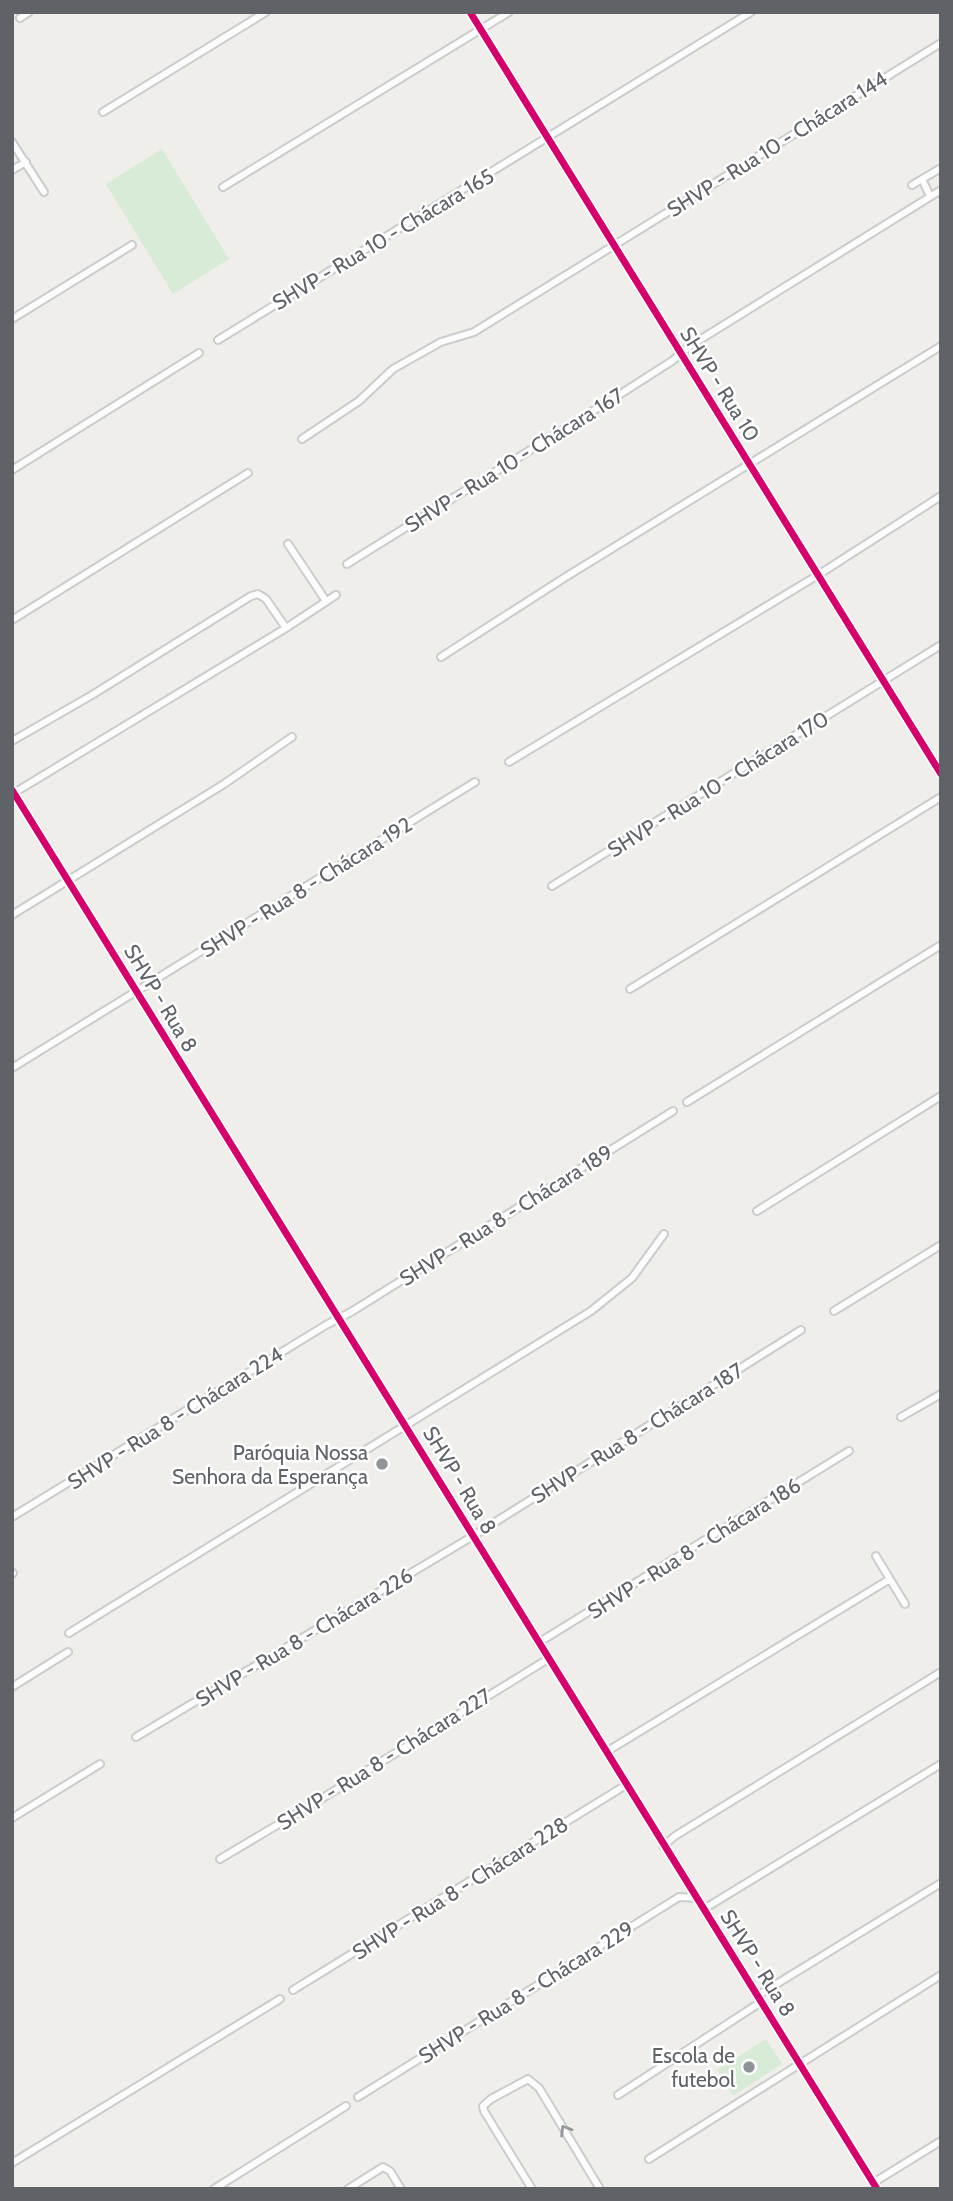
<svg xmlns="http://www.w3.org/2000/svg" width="953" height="2201" font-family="Cabin,sans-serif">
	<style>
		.green { fill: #d8ebd6 }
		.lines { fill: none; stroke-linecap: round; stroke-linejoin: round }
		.minor-casing { stroke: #cbcccc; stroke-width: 10 }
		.tertiary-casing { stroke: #cbcccc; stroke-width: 11 }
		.minor { stroke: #fdfcfc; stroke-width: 6 }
		.tertiary { stroke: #fdfcfc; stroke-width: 8 }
		.cycleway-casing { stroke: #fff; stroke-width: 11 }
		.cycleway { stroke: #d6006c; stroke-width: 7 }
		.oneway { stroke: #96999c }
		.poi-dot { fill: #919496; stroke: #fff; stroke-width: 2.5 }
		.labels { text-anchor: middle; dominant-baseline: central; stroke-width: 5; stroke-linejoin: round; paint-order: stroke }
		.street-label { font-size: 21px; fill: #5f6368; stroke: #fff }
		.poi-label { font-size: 21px; fill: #5f6368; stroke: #fff; text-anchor: end }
	</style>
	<rect width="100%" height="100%" fill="#efeeea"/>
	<path class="green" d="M162,149L229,259L173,294L106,184Z
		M766,2039L782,2064L733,2096L717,2070Z"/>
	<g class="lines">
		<defs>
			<path id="minor" d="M20,18L29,12
				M103,112L266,12
				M12,142L44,192
				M12,170L26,162
				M922,179L930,196
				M912,185L941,168
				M223,187L509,12
				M12,319L132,245
				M218,340L751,12
				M302,439L359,401L393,369L441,342L474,332L941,43
				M12,470L199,353
				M288,544L326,601
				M347,564L622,393L672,361L693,344L941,190
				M12,620L248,473
				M286,628L336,595
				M441,657L564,578L941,346
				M12,741L92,695L251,596L258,594L266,599L286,628L14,793
				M509,762L818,575L941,496
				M552,886L941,645
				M12,915L224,784L292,737
				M630,989L941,797
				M12,1068L475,782
				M687,1102L941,945
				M757,1211L941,1096
				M834,1311L941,1245
				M901,1417L941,1394
				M12,1517L326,1325L351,1312L673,1111
				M876,1556L905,1604
				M12,1574L13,1573
				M69,1633L591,1311L632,1278L664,1234
				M538,1643L849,1451
				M12,1687L68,1652
				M136,1737L473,1536L801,1330
				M606,1752L890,1579
				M12,1818L100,1764
				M663,1846L675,1836L941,1672
				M220,1859L321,1799L548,1659
				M704,1909L941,1764
				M293,1990L626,1785
				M757,1996L941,1883
				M618,2095L761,2002
				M358,2097L679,1897L697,1898
				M649,2159L941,1975
				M12,2163L280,1999
				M873,2183L941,2141
				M214,2189L346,2106
				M348,2189L383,2167L390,2171L401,2189
				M532,2189L484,2111L483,2106L491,2099L528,2079L539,2088L600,2189"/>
			<path id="tertiary" d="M470,12L941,774
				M12,790L877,2189"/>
		</defs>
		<use href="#minor" class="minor-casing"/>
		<use href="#tertiary" class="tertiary-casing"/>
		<use href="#minor" class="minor"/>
		<use href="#tertiary" class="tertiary"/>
		<defs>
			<path id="cycleway" d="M470,12L941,774
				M12,790L877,2189"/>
		</defs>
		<use href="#cycleway" class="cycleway-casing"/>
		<use href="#cycleway" class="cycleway"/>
	</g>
	<defs><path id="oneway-chevron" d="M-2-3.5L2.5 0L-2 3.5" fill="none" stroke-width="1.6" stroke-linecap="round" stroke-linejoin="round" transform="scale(1.75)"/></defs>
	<use class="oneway" href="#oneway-chevron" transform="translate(565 2130) rotate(-122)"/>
	<g class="poi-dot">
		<circle cx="382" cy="1464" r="7"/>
		<circle cx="749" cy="2067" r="7"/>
	</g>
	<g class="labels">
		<g class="street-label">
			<text transform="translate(777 144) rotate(-32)">SHVP - Rua 10 - Chácara 144</text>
			<text transform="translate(383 239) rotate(-31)">SHVP - Rua 10 - Chácara 165</text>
			<text transform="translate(720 384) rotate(58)">SHVP - Rua 10</text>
			<text transform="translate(514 460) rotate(-32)">SHVP - Rua 10 - Chácara 167</text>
			<text transform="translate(718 784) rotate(-32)">SHVP - Rua 10 - Chácara 170</text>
			<text transform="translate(306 887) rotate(-32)">SHVP - Rua 8 - Chácara 192</text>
			<text transform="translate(161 998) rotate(59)">SHVP - Rua 8</text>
			<text transform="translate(506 1215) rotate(-32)">SHVP - Rua 8 - Chácara 189</text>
			<text transform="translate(175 1418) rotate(-32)">SHVP - Rua 8 - Chácara 224</text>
			<text transform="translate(637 1433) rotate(-32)">SHVP - Rua 8 - Chácara 187</text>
			<text transform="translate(460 1480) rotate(59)">SHVP - Rua 8</text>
			<text transform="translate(694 1548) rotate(-32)">SHVP - Rua 8 - Chácara 186</text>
			<text transform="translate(304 1637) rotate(-31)">SHVP - Rua 8 - Chácara 226</text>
			<text transform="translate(384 1759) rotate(-32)">SHVP - Rua 8 - Chácara 227</text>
			<text transform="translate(460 1888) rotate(-32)">SHVP - Rua 8 - Chácara 228</text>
			<text transform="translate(758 1963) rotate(58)">SHVP - Rua 8</text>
			<text transform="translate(526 1992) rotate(-32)">SHVP - Rua 8 - Chácara 229</text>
		</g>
		<g class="poi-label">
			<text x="368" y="1452">Paróquia Nossa<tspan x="368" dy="24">Senhora da Esperança</tspan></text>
			<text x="735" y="2055">Escola de<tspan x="735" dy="24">futebol</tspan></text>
		</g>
	</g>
	<rect width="953" height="2201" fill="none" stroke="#5f6368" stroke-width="28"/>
</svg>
